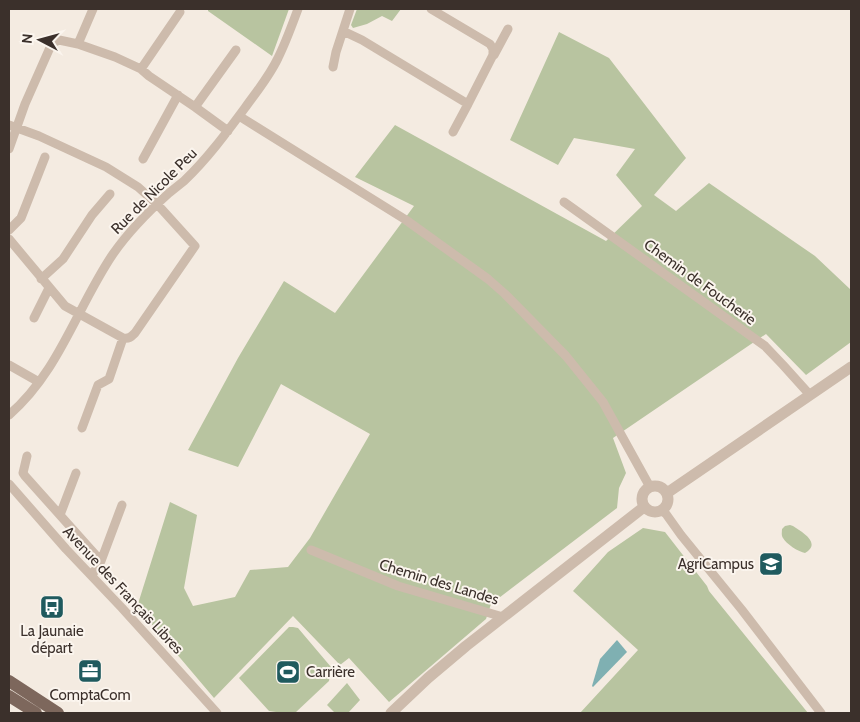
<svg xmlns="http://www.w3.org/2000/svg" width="860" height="722" font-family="Cabin,sans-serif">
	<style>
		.green { fill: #b8c4a0 }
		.water { fill: #7fb0b2 }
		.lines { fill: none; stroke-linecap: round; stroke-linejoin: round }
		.minor { stroke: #cdbbac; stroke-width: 9 }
		.tertiary { stroke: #cdbbac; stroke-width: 11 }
		.primary { stroke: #7d675c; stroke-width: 12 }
		.labels { text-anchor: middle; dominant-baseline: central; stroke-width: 4; stroke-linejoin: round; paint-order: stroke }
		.street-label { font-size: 15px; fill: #3b302b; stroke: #fbf5ee }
		.poi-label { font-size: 15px; fill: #3b302b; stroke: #fbf5ee }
	</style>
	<rect width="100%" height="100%" fill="#f4ebe1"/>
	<path class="green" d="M208,9H289L272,56L208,11Z
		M357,9H401L392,21L382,16L367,24L353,28L351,25Z
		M559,32L609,58L686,158L654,195L676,211L709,183L815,256L851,290V342L806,375L766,334L613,438L626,473L619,488L617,508L491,604L486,619L389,702L349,658L340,665L293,616L214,698L137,607L170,502L197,515L184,588L193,606L235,597L250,570L288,567L310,538L370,434L281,384L238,467L188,450L238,358L284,281L335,313L414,206L355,177L395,125L606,241L642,206L616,175L635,149L574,138L558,165L510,140Z
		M790,525L793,526C802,532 822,543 805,553C799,552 786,544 783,538C781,535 782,532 782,529L785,526Z
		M643,528L665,532L707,586L709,591L808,713H580L638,650L573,591L608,552Z
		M289,627H293L298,628L331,667L329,681L295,713H283L269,711L239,678Z
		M347,683L360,700L348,713H335L327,705Z"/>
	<path class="water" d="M617,640L627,652L593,687L592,686L600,659Z"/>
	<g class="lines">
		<path class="minor" d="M343,31L362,40L468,104L493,55V49L490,44L431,9
			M78,44L93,9
			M494,55L508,29
			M333,67L336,52L350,9
			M141,69L180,12
			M195,107L236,50
			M239,116L406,220L488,279L505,294L566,356L603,402L650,487
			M9,125L39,136L106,167L138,187L157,204L195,246L135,333C131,337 129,339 123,338L65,306L9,239
			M453,132L468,104
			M9,149L25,104L52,43L59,40L78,44L115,57L141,69L149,76L195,107L228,131
			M143,159L178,95
			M564,202L765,346L783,365L810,395
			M9,230L21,218L45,157
			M41,279L63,259L92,215L110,194
			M34,318L49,288
			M9,365L39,382
			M9,415C59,372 77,307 113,254C129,231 149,211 169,193C174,189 179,185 184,181C208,158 227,132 247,105C258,90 270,75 278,58C286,42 292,25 298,9
			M82,428L98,385L109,379L123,338
			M27,456L23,473L25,476L101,561
			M9,484L66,549L122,608L217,713
			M662,511L666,514L681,535L742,610L821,713
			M60,515L76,473
			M311,550L398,586L503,617
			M92,575L101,561L122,505"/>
		<path class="tertiary" d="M642 499a13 13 0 1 1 26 0a13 13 0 1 1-26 0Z
			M667,493L851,367
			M391,713L428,678L466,646L644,507"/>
		<path class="primary" d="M9,681L58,713
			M9,696L36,713"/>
	</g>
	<defs>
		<symbol id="school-square" viewBox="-11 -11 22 22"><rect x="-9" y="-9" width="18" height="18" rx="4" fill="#1f5a5e" stroke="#fbf5ee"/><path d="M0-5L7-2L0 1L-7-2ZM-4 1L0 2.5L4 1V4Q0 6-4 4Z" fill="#fff"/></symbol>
		<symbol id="bus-square" viewBox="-11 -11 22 22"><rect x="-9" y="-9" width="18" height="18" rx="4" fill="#1f5a5e" stroke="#fbf5ee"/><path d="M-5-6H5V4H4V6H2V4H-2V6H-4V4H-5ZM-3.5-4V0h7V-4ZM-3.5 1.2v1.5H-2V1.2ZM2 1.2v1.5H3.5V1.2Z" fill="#fff"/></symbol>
		<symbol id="office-square" viewBox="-11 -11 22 22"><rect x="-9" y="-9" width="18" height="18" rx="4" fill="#1f5a5e" stroke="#fbf5ee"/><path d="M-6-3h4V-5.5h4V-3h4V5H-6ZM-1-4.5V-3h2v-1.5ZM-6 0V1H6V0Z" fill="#fff"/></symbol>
		<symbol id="stadium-square" viewBox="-11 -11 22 22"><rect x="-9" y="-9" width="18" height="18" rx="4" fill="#1f5a5e" stroke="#fbf5ee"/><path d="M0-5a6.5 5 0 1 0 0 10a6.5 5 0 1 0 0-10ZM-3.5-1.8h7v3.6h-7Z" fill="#fff"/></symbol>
	</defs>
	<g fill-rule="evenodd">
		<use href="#school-square" x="757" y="550" width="28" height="28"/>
		<use href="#bus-square" x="38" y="593" width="28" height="28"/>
		<use href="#office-square" x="76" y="657" width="28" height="28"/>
		<use href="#stadium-square" x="274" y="658" width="28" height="28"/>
	</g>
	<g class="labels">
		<g class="street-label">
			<text transform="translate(154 191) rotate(-45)">Rue de Nicole Peu</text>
			<text transform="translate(700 282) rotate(36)">Chemin de Foucherie</text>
			<text transform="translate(439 582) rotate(17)">Chemin des Landes</text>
			<text transform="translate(123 590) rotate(47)">Avenue des Français Libres</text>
		</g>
		<g class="poi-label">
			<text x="754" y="564" text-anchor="end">AgriCampus</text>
			<text x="52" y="631">La Jaunaie<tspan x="52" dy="17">départ</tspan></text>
			<text x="306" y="672" text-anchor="start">Carrière</text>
			<text x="90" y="695">ComptaCom</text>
		</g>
	</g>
	<rect width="860" height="722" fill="none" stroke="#3b302b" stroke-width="20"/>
	<g transform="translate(40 40) rotate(276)" stroke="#fbf5ee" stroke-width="4" paint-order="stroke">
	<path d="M0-4L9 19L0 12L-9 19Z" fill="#3b302b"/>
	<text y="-8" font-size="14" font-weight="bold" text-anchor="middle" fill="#3b302b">N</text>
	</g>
</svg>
